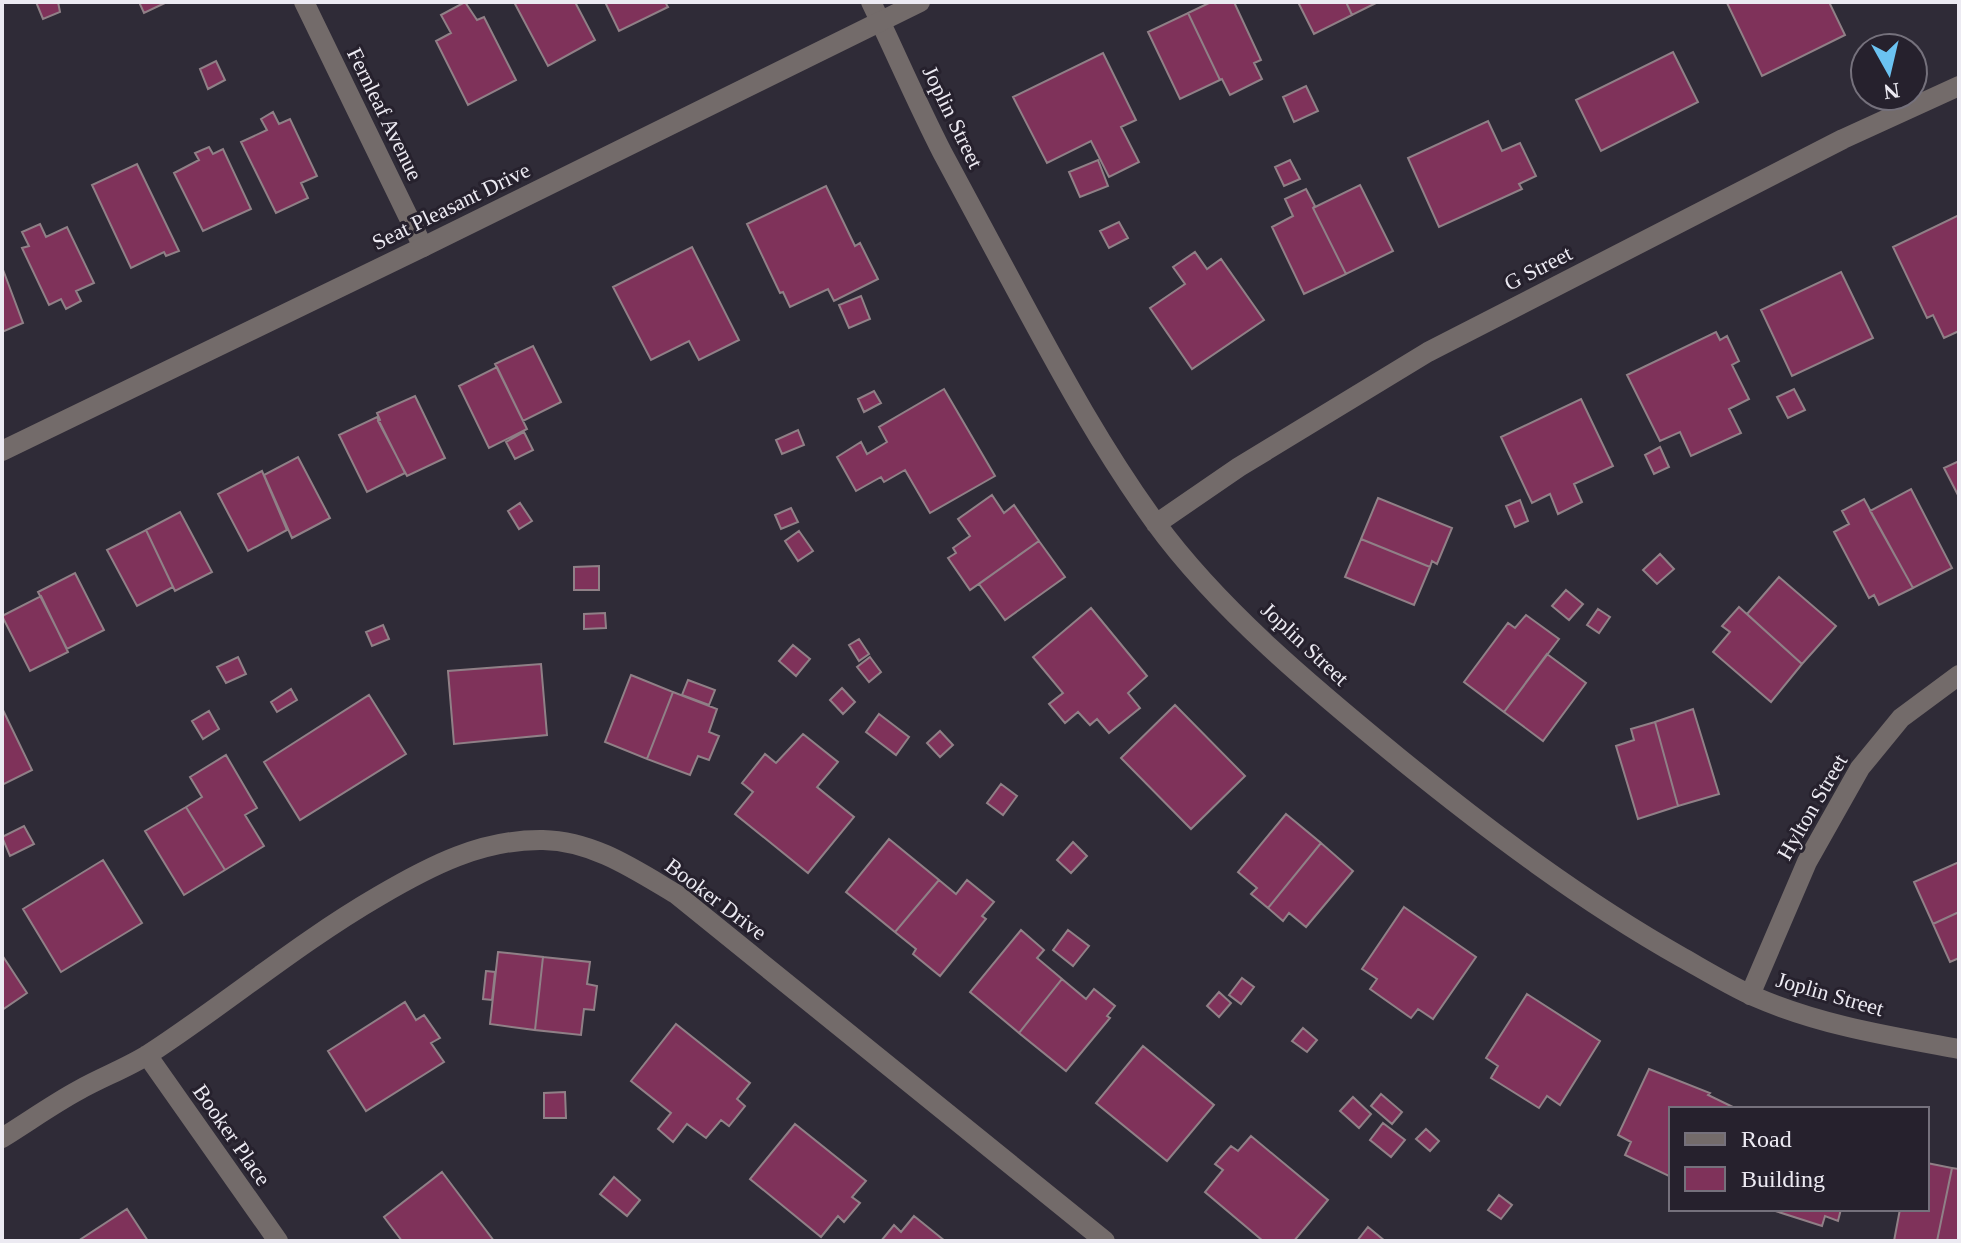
<svg xmlns="http://www.w3.org/2000/svg" width="1961" height="1243" font-family="'Times New Roman',serif">
	<style>
		.building { fill: #7f325a; stroke: #908087; stroke-width: 2 }
		.lines { fill: none; stroke-linecap: round; stroke-linejoin: round }
		.minor { stroke: #736b6a; stroke-width: 20 }
		.tertiary { stroke: #736b6a; stroke-width: 20 }
		.labels { text-anchor: middle; dominant-baseline: central; stroke-width: 6; stroke-linejoin: round; paint-order: stroke }
		.street-label { font-size: 22px; fill: #eceaf2; stroke: #26212d }
	</style>
	<rect width="100%" height="100%" fill="#2f2b37"/>
	<path class="building" d="M36,2H58L60,12L43,19Z
		M139,2H167L144,13Z
		M465,2L477,20L484,17L516,80L468,105L436,41L451,33L441,15Z
		M514,2H575L595,40L548,66Z
		M605,2H665L668,7L619,31Z
		M1211,2H1234L1261,60L1254,63L1262,79L1230,95L1222,79L1220,80L1188,13Z
		M1298,2H1346L1352,15L1314,34Z
		M1346,2H1378L1352,15Z
		M1829,2L1845,35L1762,76L1727,3Z
		M1188,13L1220,80L1180,99L1148,32Z
		M1673,52L1698,102L1601,151L1576,100Z
		M1103,53L1136,120L1121,127L1139,162L1109,177L1091,141L1047,163L1013,97Z
		M216,61L225,80L208,89L200,69Z
		M1306,86L1318,111L1294,122L1283,97Z
		M273,112L279,124L290,119L317,176L301,183L308,198L276,213L241,142L267,130L261,119Z
		M1488,121L1502,151L1520,143L1536,176L1519,184L1522,189L1439,227L1408,158Z
		M209,147L213,154L223,149L251,209L203,231L174,173L199,160L195,153Z
		M1098,160L1108,186L1080,197L1069,172Z
		M1290,160L1300,179L1284,186L1275,167Z
		M137,164L179,251L166,256L164,252L131,268L92,185Z
		M1360,185L1393,251L1346,274L1313,208Z
		M826,186L855,246L860,243L878,279L834,301L828,289L790,307L783,292L780,293L747,224Z
		M1306,189L1315,206L1313,208L1346,274L1304,294L1272,227L1293,216L1285,199Z
		M1959,215V331L1944,338L1933,315L1927,318L1893,247Z
		M1119,222L1128,238L1109,248L1100,231Z
		M40,224L46,237L67,227L94,283L76,291L81,301L66,309L61,299L49,305L22,248L29,246L22,232Z
		M692,247L739,340L699,360L689,341L651,360L613,287Z
		M1195,252L1207,269L1221,259L1264,320L1192,369L1150,308L1185,284L1173,267Z
		M2,267L23,323L2,332Z
		M1841,272L1873,338L1792,376L1761,310Z
		M861,296L870,319L849,328L839,305Z
		M1716,332L1720,340L1727,336L1739,361L1732,365L1749,399L1729,409L1741,433L1691,456L1680,432L1660,441L1627,375Z
		M533,346L561,402L523,421L495,364Z
		M497,367L527,429L489,448L459,386Z
		M944,389L995,476L930,513L905,470L884,482L881,477L856,491L837,457L861,442L867,454L887,442L879,427Z
		M1794,389L1805,410L1788,418L1777,397Z
		M874,391L881,403L864,412L858,399Z
		M415,396L445,458L407,476L378,421L380,420L377,413Z
		M1581,399L1613,466L1574,484L1582,502L1558,514L1550,494L1532,503L1501,437Z
		M377,417L405,473L367,492L339,435Z
		M798,430L804,445L782,454L776,440Z
		M524,432L533,450L515,459L506,442Z
		M1660,447L1669,467L1654,474L1645,455Z
		M298,457L330,518L292,538L264,475Z
		M1959,461V497L1944,468Z
		M262,471L287,530L248,551L218,494Z
		M1911,489L1952,568L1913,588L1870,511Z
		M992,495L1004,513L1014,505L1039,541L970,590L948,558L956,553L953,548L970,536L958,519Z
		M1378,498L1452,528L1437,564L1432,561L1430,567L1361,539Z
		M1864,499L1913,588L1879,605L1874,595L1869,598L1834,532L1849,524L1842,511Z
		M1520,500L1528,521L1515,527L1506,506Z
		M520,503L532,521L519,529L508,511Z
		M791,508L798,522L781,529L775,515Z
		M180,512L212,572L175,591L146,530Z
		M146,530L173,587L137,606L107,550Z
		M799,531L813,551L798,561L785,541Z
		M1361,539L1430,567L1414,605L1345,577Z
		M1039,541L1065,577L1005,620L979,584Z
		M1660,554L1674,569L1657,584L1643,570Z
		M599,566V590H574V567Z
		M75,573L104,630L67,649L38,592Z
		M1779,577L1836,626L1802,664L1747,614Z
		M1566,590L1583,604L1569,620L1552,606Z
		M41,596L68,652L30,671L2,616Z
		M1739,607L1802,664L1771,702L1713,652L1730,632L1722,626Z
		M1091,608L1147,676L1128,693L1140,708L1109,733L1097,719L1090,725L1078,712L1065,723L1049,704L1063,693L1033,657Z
		M1598,609L1610,617L1599,633L1587,625Z
		M605,613L606,628L584,629V614Z
		M1526,615L1559,639L1504,712L1464,682L1508,623L1515,628Z
		M383,625L389,639L372,646L366,632Z
		M859,639L869,654L859,661L849,645Z
		M793,645L810,659L796,676L779,661Z
		M1547,654L1586,683L1543,741L1504,712Z
		M238,657L246,674L226,683L217,667Z
		M870,657L881,672L869,682L857,667Z
		M541,664L547,735L454,744L448,671Z
		M631,675L673,692L647,759L605,742Z
		M688,680L715,690L709,705L682,695Z
		M842,688L855,702L843,714L830,700Z
		M291,689L297,700L277,712L271,702Z
		M673,692L717,709L709,732L719,736L709,760L698,756L690,775L647,759Z
		M369,695L406,754L300,820L264,762Z
		M1175,705L1245,776L1191,829L1121,758Z
		M2,708L32,770L2,785Z
		M1693,709L1719,794L1678,806L1655,722Z
		M209,711L219,729L203,739L192,721Z
		M879,714L909,737L896,755L866,732Z
		M1655,722L1678,806L1638,819L1616,746L1634,740L1631,729Z
		M940,731L953,745L940,757L927,743Z
		M803,734L838,762L817,787L854,817L808,873L735,814L753,792L742,783L765,754L776,763Z
		M226,755L257,808L245,815L264,846L225,870L186,807L202,797L190,777Z
		M1001,784L1017,796L1003,815L987,803Z
		M186,807L225,870L184,895L145,831Z
		M1286,814L1321,843L1268,908L1251,894L1257,888L1238,872Z
		M24,826L34,844L10,856L2,837Z
		M889,839L939,880L895,932L846,892Z
		M1073,842L1087,856L1071,873L1057,860Z
		M1321,843L1353,871L1306,927L1289,913L1283,921L1268,908Z
		M103,860L142,923L61,972L23,909Z
		M1959,862V912L1933,924L1914,882Z
		M939,880L956,894L967,880L994,902L982,916L986,919L940,976L913,954L916,949L895,932Z
		M1404,907L1476,957L1433,1019L1418,1009L1411,1018L1370,989L1377,979L1362,969Z
		M1959,912V958L1950,962L1933,924Z
		M1021,930L1044,950L1037,958L1062,979L1019,1033L970,992Z
		M1068,930L1089,946L1073,966L1053,950Z
		M498,952L543,957L535,1030L490,1024Z
		M2,955L27,993L2,1010Z
		M543,957L590,962L587,984L597,986L594,1010L584,1009L581,1035L535,1030Z
		M486,971L495,972L492,1000L483,999Z
		M1242,978L1254,987L1241,1004L1229,995Z
		M1062,979L1086,999L1094,989L1115,1006L1107,1016L1110,1018L1066,1071L1019,1033Z
		M1219,992L1231,1003L1219,1017L1207,1006Z
		M1527,994L1600,1041L1560,1105L1547,1096L1539,1108L1491,1078L1498,1066L1486,1058Z
		M405,1002L416,1020L424,1015L440,1038L431,1043L444,1062L366,1111L328,1051Z
		M676,1024L750,1083L737,1099L745,1106L729,1126L721,1120L706,1138L687,1124L673,1142L658,1129L671,1113L631,1081Z
		M1303,1028L1317,1040L1307,1052L1292,1041Z
		M1143,1046L1214,1105L1167,1161L1096,1103Z
		M1649,1069L1710,1093L1708,1095L1737,1109H1671V1177L1625,1155L1631,1142L1618,1135Z
		M565,1092L566,1118H544V1093Z
		M1381,1094L1402,1112L1392,1124L1371,1106Z
		M1353,1097L1371,1114L1359,1128L1340,1111Z
		M1383,1123L1405,1140L1391,1157L1370,1140Z
		M795,1124L866,1181L852,1197L860,1203L844,1222L838,1216L821,1237L750,1179Z
		M1426,1129L1439,1141L1430,1151L1416,1139Z
		M1251,1136L1328,1200L1294,1241H1263L1205,1192L1223,1170L1215,1164L1231,1146L1238,1151Z
		M1927,1163L1952,1168L1937,1241H1894L1900,1209H1927Z
		M1952,1168L1959,1169V1241H1937Z
		M442,1172L494,1241H402L384,1217Z
		M614,1177L640,1200L627,1216L600,1194Z
		M1499,1195L1512,1205L1501,1219L1488,1210Z
		M127,1209L148,1241H78Z
		M1769,1209H1841L1838,1221L1825,1216L1822,1226Z
		M914,1216L945,1241H881L894,1225L901,1232Z
		M1368,1227L1385,1241H1357Z"/>
	<g class="lines">
		<path class="minor" d="M304,2L423,247
			M871,2C895,52 917,103 942,152C968,201 995,250 1021,299C1062,375 1104,452 1155,522C1218,609 1316,690 1399,758C1489,831 1582,901 1683,958C1706,971 1729,985 1753,996C1819,1025 1889,1036 1959,1049
			M1156,524L1239,467L1428,352L1843,139L1959,86
			M1750,995L1807,862L1860,768L1901,718L1959,675
			M147,1055L278,1241
			M2,1138C28,1122 53,1104 79,1090C102,1077 127,1068 149,1054C227,1003 298,943 379,896C430,866 482,839 543,840C593,841 634,869 676,894L1105,1241"/>
		<path class="tertiary" d="M2,451L423,247L920,2"/>
	</g>
	<g class="labels">
		<g class="street-label">
			<text transform="translate(385 114) rotate(64)">Fernleaf Avenue</text>
			<text transform="translate(953 117) rotate(64)">Joplin Street</text>
			<text transform="translate(451 206) rotate(-26)">Seat Pleasant Drive</text>
			<text transform="translate(1538 268) rotate(-27)">G Street</text>
			<text transform="translate(1305 644) rotate(43)">Joplin Street</text>
			<text transform="translate(1812 807) rotate(-60)">Hylton Street</text>
			<text transform="translate(716 899) rotate(37)">Booker Drive</text>
			<text transform="translate(1830 994) rotate(16)">Joplin Street</text>
			<text transform="translate(232 1135) rotate(55)">Booker Place</text>
		</g>
	</g>
	<rect width="1961" height="1243" fill="none" stroke="#eceaf2" stroke-width="8"/>
	<rect x="1669" y="1107" width="260" height="104" fill="#26212d" stroke="#75717c" stroke-width="2"/>
	<rect x="1685" y="1133" width="40" height="12" fill="#736b6a" stroke="#75717c" stroke-width="2"/>
	<text x="1741" y="1147" font-size="24" fill="#eceaf2">Road</text>
	<rect x="1685" y="1167" width="40" height="24" fill="#7f325a" stroke="#75717c" stroke-width="2"/>
	<text x="1741" y="1187" font-size="24" fill="#eceaf2">Building</text>
	<g transform="translate(1889 72) rotate(172)"><circle r="38" fill="#26212d" stroke="#75717c" stroke-width="2"/>
	<path d="M0-6L14 30L0 20L-14 30Z" fill="#6bc3f2"/>
	<text y="-12" font-size="22" font-weight="bold" text-anchor="middle" fill="#eceaf2">N</text>
	</g>
</svg>
